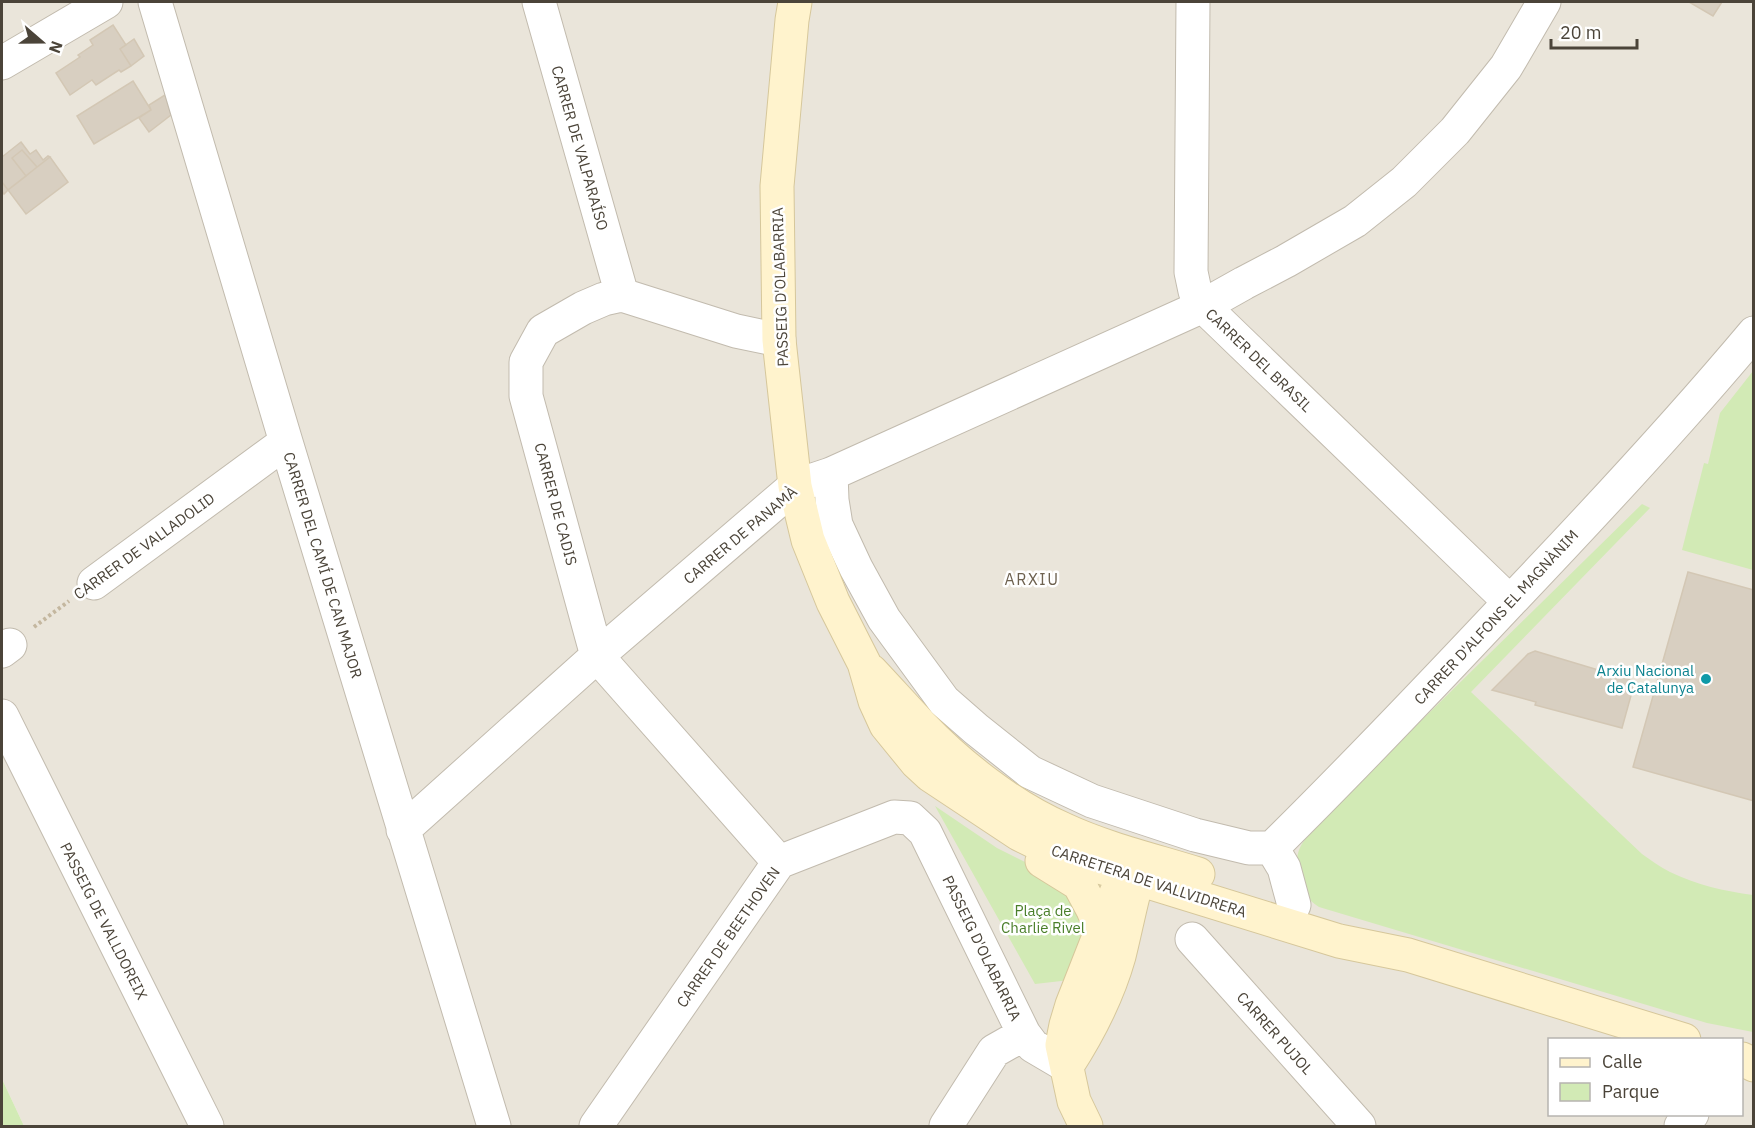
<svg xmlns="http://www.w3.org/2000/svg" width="1755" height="1128" font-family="'IBM Plex Sans',sans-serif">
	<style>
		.residential { fill: #eae5da; fill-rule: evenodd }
		.green { fill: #d2eab5 }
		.building { fill: #d8cfc1; stroke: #d3c7b4; stroke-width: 1.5 }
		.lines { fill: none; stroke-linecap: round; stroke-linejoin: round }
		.street-casing { stroke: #c2bbae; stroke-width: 35 }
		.secondary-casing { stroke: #d6c79b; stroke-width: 35 }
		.path { stroke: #c4b79f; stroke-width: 4; stroke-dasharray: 3 3; stroke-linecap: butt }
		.street { stroke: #fff; stroke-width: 33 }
		.secondary { stroke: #fff3cd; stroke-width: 33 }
		.culture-dot { fill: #0f9aa8; stroke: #fff; stroke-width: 2 }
		.labels { text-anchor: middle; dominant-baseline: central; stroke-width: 5; stroke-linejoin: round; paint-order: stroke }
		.street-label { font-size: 15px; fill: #4b4439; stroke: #fff }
		.culture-label { font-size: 15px; fill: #0d838f; stroke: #fff; text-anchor: end }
		.park-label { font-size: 15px; fill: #4a7f2a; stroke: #fff }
		.neighbourhood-label { font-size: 16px; letter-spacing: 1.5px; fill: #6e6250; stroke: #fff }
	</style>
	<rect width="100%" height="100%" fill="#f6f3ec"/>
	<path class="residential" d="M2,2H1753V1126H24L2,1079ZM1550,1040H1742V1114H1550Z"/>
	<path class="green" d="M1753,371V570L1682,550L1704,463L1708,464L1720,413Z
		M1642,504L1650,508L1471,692L1642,854C1651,860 1660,867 1670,872C1697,885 1724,891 1753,895V1032L1707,1023L1319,907C1305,897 1307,897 1301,881C1290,849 1304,842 1322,818Z
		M935,806L997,848L1069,884L1087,920L1070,980L1035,984Z
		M2,1079L24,1126H2Z"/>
	<path class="building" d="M1689,2H1722L1713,16Z
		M113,25L126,45L120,49L131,66L121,72L119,70L96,85L92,80L70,95L56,73L80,57L78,55L93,45L90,40Z
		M134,39L144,56L131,66L120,49Z
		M133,81L151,110L94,144L77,116Z
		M165,95L171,115L149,132L139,118L151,110L149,105Z
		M21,142L30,154L36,150L43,160L48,156L50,157L37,167L22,150L12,158L26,176L8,190L2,182V157Z
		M22,150L37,167L26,176L12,158Z
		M50,157L68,182L26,214L8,190Z
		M2,182L8,190L4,194L2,191Z
		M1688,572L1754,590V801L1633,767Z
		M1535,651L1635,681L1622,728L1535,705L1536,702L1492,690L1528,654Z"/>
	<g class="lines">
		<defs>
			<path id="street" d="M155,2L286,442L494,1126
				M539,2L622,295
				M1193,2L1191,272L1195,291L1203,306L1510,602
				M2,63L106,2
				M779,340L736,331L622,295L604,299L583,308L543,331L526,362V396L597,656L779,862
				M831,474L832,500L836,525L856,568L884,619L944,701L976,729L1030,772L1092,801L1195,835L1249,848H1272
				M94,583L286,442
				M2,651L10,645
				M2,716L207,1126
				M403,830L597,656L795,486L831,474L1203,306L1244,283L1286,261L1355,221L1404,182L1455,131L1506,67L1544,2
				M1294,905L1284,868L1272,848C1353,768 1431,686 1509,603C1593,515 1676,426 1754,333
				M1192,939L1359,1126
				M596,1126L779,862L894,817L910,818L925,832L1024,1034L1033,1046L1067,1066
				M946,1126L994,1051L1024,1034
				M1681,1126L1692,1114"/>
			<path id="secondary" d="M795,2L792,20L777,186L779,340L795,486L808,540L833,602L864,663L875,701L886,725L917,763L930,775L1019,834L1064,856L1339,941L1408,955L1684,1040
				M871,671C888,689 904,707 921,725C959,765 1012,807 1063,829C1106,849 1153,860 1198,874
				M1042,861L1079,884L1093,910L1101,929
				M1742,1059L1754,1065
				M1067,1066C1089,1032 1108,995 1119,956C1124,936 1128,916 1133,896
				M1086,1126L1074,1101L1062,1045L1066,1025L1072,1005L1116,893L1131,878L1148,874"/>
		</defs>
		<use href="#street" class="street-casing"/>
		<use href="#secondary" class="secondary-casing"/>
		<path class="path" d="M34,627L69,601"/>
		<use href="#street" class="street"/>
		<use href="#secondary" class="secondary"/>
	</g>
	<circle class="culture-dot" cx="1706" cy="679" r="6"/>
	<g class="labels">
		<g class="street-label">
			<text transform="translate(580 148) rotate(74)">CARRER DE VALPARAÍSO</text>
			<text transform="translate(780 287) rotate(-92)">PASSEIG D'OLABARRIA</text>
			<text transform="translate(1259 360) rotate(44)">CARRER DEL BRASIL</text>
			<text transform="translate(556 504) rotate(75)">CARRER DE CADIS</text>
			<text transform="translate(740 535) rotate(-40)">CARRER DE PANAMÀ</text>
			<text transform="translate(144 546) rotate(-36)">CARRER DE VALLADOLID</text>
			<text transform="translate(323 565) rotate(73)">CARRER DEL CAMÍ DE CAN MAJOR</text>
			<text transform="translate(1496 617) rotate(-47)">CARRER D'ALFONS EL MAGNÀNIM</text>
			<text transform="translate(1149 881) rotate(18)">CARRETERA DE VALLVIDRERA</text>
			<text transform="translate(104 921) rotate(63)">PASSEIG DE VALLDOREIX</text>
			<text transform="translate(728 937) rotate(-55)">CARRER DE BEETHOVEN</text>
			<text transform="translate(982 948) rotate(64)">PASSEIG D'OLABARRIA</text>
			<text transform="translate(1275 1033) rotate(48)">CARRER PUJOL</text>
		</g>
		<g class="culture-label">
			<text x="1694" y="670">Arxiu Nacional<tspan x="1694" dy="17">de Catalunya</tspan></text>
		</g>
		<g class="park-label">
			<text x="1043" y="910">Plaça de<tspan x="1043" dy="17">Charlie Rivel</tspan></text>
		</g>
		<g class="neighbourhood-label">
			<text x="1032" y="579">ARXIU</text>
		</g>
	</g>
	<rect width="1755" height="1128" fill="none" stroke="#4b4439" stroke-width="6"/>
	<rect x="1548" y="1038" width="195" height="78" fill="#ffffff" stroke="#b7b4b0" stroke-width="1.5"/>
	<rect x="1560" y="1058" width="30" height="9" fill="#fff3cd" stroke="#b7b4b0" stroke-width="1.5"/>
	<text x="1602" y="1068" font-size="18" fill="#4b4439">Calle</text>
	<rect x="1560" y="1083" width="30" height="18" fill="#d2eab5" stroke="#b7b4b0" stroke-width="1.5"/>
	<text x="1602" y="1098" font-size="18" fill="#4b4439">Parque</text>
	<g transform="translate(42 42) rotate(110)" stroke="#ffffff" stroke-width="4.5" paint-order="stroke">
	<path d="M0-4.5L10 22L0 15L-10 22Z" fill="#4b4439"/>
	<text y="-9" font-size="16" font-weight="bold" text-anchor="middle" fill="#4b4439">N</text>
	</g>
	<path d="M1551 39v9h86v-9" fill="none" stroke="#4b4439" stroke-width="3"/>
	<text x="1560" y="39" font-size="18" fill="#4b4439" stroke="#ffffff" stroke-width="4.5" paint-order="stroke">20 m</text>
</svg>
